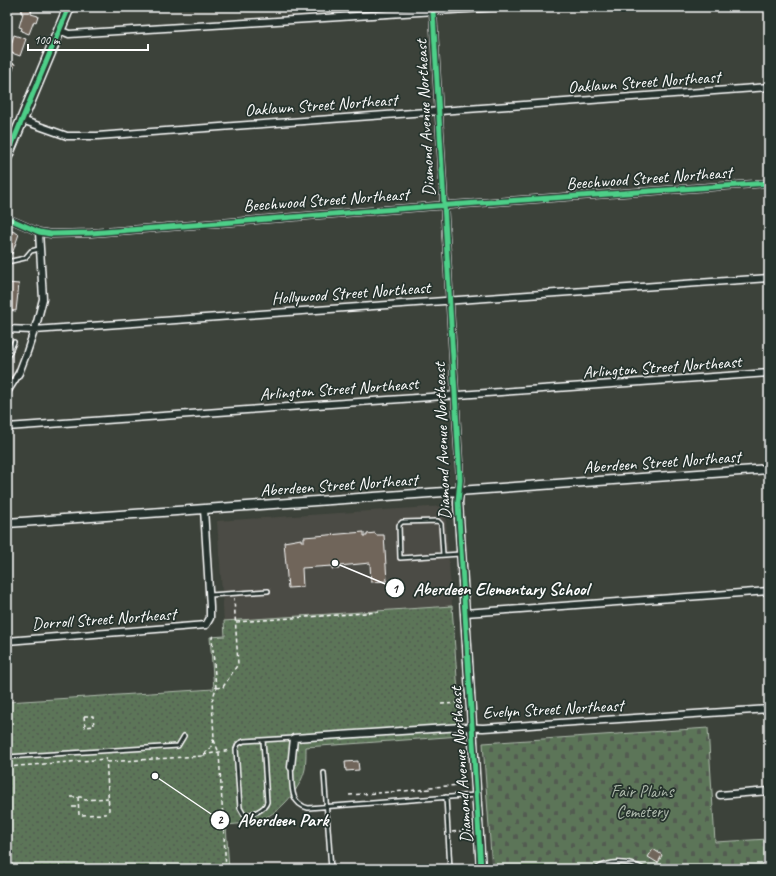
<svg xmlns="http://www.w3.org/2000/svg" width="776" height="876" font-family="Caveat,sans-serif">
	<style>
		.built { fill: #4c4c44 }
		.cemetery { fill: url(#cemetery-stones); stroke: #aebaac }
		.park { fill: url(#park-dots); stroke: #aebaac }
		.building { fill: #70655a; stroke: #fff }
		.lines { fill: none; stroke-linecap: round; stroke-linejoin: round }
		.service-casing { stroke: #fff; stroke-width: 6 }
		.minor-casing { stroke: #fff; stroke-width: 9 }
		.tertiary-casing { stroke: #fff; stroke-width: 11 }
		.primary-casing { stroke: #fff; stroke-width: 13 }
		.path { stroke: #fff; stroke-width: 1.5; stroke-dasharray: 4 3; stroke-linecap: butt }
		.service { stroke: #26332d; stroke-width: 3 }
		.minor { stroke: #26332d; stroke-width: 6 }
		.tertiary { stroke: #26332d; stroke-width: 8 }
		.primary { stroke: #26332d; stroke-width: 10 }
		.cycleway-casing { stroke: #26332d; stroke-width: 8 }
		.cycleway { stroke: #4dcf88; stroke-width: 5 }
		.labels { text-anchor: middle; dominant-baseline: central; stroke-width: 3.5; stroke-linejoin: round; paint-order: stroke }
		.street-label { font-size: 17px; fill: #fff; stroke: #26332d }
		.park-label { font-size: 17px; fill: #aebaac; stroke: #26332d }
		.leader { fill: none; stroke: #fff; stroke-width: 1.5 }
		.callout-dot { fill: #fff; stroke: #26332d; stroke-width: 1.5 }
		.mark-label { font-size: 12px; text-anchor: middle; font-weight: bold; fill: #111 }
		.callout-label { font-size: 18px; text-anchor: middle; font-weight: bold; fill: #fff; stroke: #26332d; stroke-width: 3.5; stroke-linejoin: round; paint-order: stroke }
	</style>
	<defs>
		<pattern id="cemetery-stones" width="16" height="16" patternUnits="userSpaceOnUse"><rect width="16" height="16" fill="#5c7458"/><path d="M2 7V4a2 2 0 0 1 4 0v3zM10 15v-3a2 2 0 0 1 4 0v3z" fill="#525c51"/></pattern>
		<pattern id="park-dots" width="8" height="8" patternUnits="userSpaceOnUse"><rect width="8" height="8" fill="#5c7458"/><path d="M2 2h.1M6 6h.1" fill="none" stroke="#525c51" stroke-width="1.8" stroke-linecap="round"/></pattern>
	</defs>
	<rect width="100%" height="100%" fill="#3c423a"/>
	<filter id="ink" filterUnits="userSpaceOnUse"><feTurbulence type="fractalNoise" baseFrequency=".025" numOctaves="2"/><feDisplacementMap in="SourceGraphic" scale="8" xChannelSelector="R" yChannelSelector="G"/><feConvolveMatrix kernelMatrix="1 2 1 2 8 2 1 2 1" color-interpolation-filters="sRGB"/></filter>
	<g filter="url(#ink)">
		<path class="built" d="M445,506L452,606L224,621L217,521Z"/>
		<path class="cemetery" d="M708,728L715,842L769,839V869H492L483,743Z"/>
		<path class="park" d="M452,606L461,736L306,747C306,754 306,762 305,769C301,788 281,812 262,819C251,823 238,824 226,825L229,869H9L7,838V702L214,689L210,637L225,636L224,621Z"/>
		<path class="building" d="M23,7L32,9L31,14L38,16L36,22L34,21L29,34L21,31L22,28L19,27L23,13H21Z
			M14,35L26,39L20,56L9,52Z
			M7,61L15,64L9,82H7Z
			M7,229L19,234L12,254L7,253Z
			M7,283L19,284L16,311L7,310Z
			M364,532V536H367V534L375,533L376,535H384L387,581L371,582L370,563L339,566V569H332V566L302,568L303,587L288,588L284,542L301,539V541H304V537Z
			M358,761L359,770L346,771L345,762Z
			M653,849L662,855L658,863L648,857Z"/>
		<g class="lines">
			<defs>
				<path id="service" d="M7,262L25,258L31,251L39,249
					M7,359L14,342
					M443,555L441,524L438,521L402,522L399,525L400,558L460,554
					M210,595L268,591
					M263,740L267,802C265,810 252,815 244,815L240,808L236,749L238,744L244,741L294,738
					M7,757L178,746L184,736
					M291,767C293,783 288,803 308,808L476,795
					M324,773L331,869
					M446,797L450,869
					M596,869C610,860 629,861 644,869"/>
				<path id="minor" d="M433,12L460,480L459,492
					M59,30L69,34L499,7
					M22,120L67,136H97L769,87
					M7,218L39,232L51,234L91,233L435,206L769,183
					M7,329L34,330L769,278
					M7,392L19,373L27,352L37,322L43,299L39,232
					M7,427L769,373
					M465,613L769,591
					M7,641L206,625L210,618V607L204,509
					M291,767L294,738L462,727L483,728L769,709
					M720,795L769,791"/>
				<path id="tertiary" d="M459,492L458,502L481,869
					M7,523L769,469"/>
				<path id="primary" d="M7,156L69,7"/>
			</defs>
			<use href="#service" class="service-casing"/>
			<use href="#minor" class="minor-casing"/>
			<use href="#tertiary" class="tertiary-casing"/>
			<use href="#primary" class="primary-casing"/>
			<path class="path" d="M236,622L379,612
				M216,688L223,687L238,664L234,598
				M441,704L460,703
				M84,716H93L94,726L85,727Z
				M214,740L219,753L226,869
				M203,755L230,750
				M107,762L201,756L210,749L214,738L212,701L216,688L212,638L213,635
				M7,767L106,759
				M349,795L431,789L430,787L465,785
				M71,797H81L85,800L108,798
				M78,797L79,815L106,814L109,810L106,755
				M72,807H78
				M452,832L468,830"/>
			<use href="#service" class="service"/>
			<use href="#minor" class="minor"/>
			<use href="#tertiary" class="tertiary"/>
			<use href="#primary" class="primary"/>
			<defs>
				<path id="cycleway" d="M433,12L460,480L458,502L481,869
					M7,156L69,7
					M7,218L39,232L51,234L91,233L435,206L769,183"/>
			</defs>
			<use href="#cycleway" class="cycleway-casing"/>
			<use href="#cycleway" class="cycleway"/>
		</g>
	</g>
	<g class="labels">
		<g class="street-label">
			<text transform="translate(644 82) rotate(-4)">Oaklawn Street Northeast</text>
			<text transform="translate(321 105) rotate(-4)">Oaklawn Street Northeast</text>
			<text transform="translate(425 118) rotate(-93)">Diamond Avenue Northeast</text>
			<text transform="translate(649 178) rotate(-4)">Beechwood Street Northeast</text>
			<text transform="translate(326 200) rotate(-4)">Beechwood Street Northeast</text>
			<text transform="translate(351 293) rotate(-4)">Hollywood Street Northeast</text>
			<text transform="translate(662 367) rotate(-4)">Arlington Street Northeast</text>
			<text transform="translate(339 389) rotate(-4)">Arlington Street Northeast</text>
			<text transform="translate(442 441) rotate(-92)">Diamond Avenue Northeast</text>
			<text transform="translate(662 462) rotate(-4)">Aberdeen Street Northeast</text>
			<text transform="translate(339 485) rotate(-4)">Aberdeen Street Northeast</text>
			<text transform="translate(104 619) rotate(-4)">Dorroll Street Northeast</text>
			<text transform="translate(553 709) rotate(-3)">Evelyn Street Northeast</text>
			<text transform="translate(461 765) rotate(-94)">Diamond Avenue Northeast</text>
		</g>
		<g class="park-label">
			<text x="642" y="791">Fair Plains<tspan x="642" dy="20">Cemetery</tspan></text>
		</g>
	</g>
	<path class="leader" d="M335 563L395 588M155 776L220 820"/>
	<g class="callout-dot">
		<circle cx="335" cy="563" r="4"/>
		<circle cx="155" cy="776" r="4"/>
		<circle cx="395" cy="588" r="10"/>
		<circle cx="220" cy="820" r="10"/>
	</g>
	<g class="mark-label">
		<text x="395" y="593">1</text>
		<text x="220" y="824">2</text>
	</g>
	<g class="callout-label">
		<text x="501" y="595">Aberdeen Elementary School</text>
		<text x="283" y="826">Aberdeen Park</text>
	</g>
	<rect width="776" height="876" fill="none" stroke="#26332d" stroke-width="24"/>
	<rect x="12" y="12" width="752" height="852" fill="none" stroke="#fff" stroke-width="1.5" filter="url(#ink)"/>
	<path d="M28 44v6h120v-6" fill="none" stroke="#ffffff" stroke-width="2"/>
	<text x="34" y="44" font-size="12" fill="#ffffff" stroke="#26332d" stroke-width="3" paint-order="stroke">100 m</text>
</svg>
